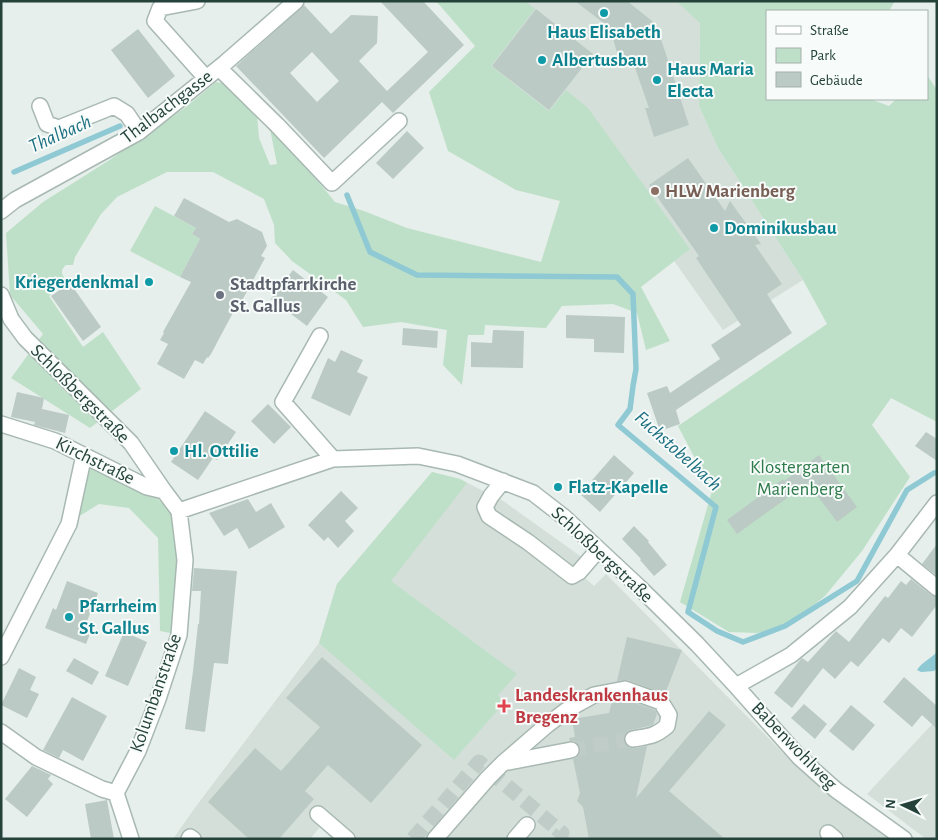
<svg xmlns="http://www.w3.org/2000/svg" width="938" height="840" font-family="'Alegreya Sans',sans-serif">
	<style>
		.built { fill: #d4dfda }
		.green { fill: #bfe0c8 }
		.water { fill: #8ec9d4 }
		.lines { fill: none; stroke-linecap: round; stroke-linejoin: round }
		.stream { stroke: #8ec9d4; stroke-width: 5.5 }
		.building { fill: #bbcac4; fill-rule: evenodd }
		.minor-tunnel { stroke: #bfccc8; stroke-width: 15; stroke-dasharray: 15 8; stroke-linecap: butt }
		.minor-casing { stroke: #a8b8b2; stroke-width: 18 }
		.minor { stroke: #fff; stroke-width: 15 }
		.culture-dot { fill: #0f9aa8; stroke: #f7fbf9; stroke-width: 2 }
		.education-dot { fill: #8d6e63; stroke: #f7fbf9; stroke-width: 2 }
		.worship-dot { fill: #6b7280; stroke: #f7fbf9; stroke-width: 2 }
		.health-dot { fill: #e0444e; stroke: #f7fbf9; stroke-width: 2 }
		.labels { text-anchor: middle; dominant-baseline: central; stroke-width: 4; stroke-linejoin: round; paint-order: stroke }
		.culture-label { font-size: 19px; font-weight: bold; fill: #0d838f; stroke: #f7fbf9; text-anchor: start }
		.street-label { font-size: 19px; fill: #24423a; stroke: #f7fbf9 }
		.education-label { font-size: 19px; font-weight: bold; fill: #785e54; stroke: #f7fbf9; text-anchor: start }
		.worship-label { font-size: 19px; font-weight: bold; fill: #5b616d; stroke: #f7fbf9; text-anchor: start }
		.park-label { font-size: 19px; fill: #2d7a4b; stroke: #f7fbf9 }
		.health-label { font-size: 19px; font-weight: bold; fill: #be3a42; stroke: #f7fbf9; text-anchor: start }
		.water-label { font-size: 20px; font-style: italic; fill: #1c6f80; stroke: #f7fbf9 }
	</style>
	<rect width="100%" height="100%" fill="#e6efeb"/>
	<path class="built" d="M509,1H676L700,22L699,106L718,148L803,280L723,330L655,234L480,68Z
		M432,472L460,479L487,493L499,498L583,558L584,577L594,586L606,574L611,579L800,770L890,839H333L320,827L310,839H173L194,809L319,643L337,584Z
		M937,719V839H926L867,794Z"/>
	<path class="green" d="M436,1H525L535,9L491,66L549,111L566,90L588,108L690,249L641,287L670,341L646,350L637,313L613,304L562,306L546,328L485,325L484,335H468L462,385L443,365L447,330L401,322L363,327L346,300L292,261L275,243L274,225L264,199L213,172H167L117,197L101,214L75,257L73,265H66C59,271 62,275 67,281L49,296L83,347L103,332L141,389L90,428L11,378L43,334L10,295L6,233L43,202L108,161L186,107L216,82L230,85L257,114L259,138L270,165L277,164L268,119L311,173L335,202L364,211L407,228L541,262L560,201L516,190L448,151L429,92L475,46Z
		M676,1H895L889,11H767V99H870L889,106L896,99H927V75L937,90V422L891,398L872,425L910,477L862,551L825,596L785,628L757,633L729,632L680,602L712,491L678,426L827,324L803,280L718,148L699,106L700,23Z
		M155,206L196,228L192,234L200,239L180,277L130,251Z
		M91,464L155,496L173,515L181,560L175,634L160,631L158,538L129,508L99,504L78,517L82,476Z
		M432,472L460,479L467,483L391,581L517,674L498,695L505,702L454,760L319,643L337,584Z"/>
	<path class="water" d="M937,652V668L934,671L921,672L917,670C922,662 930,659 937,652Z"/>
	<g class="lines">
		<path class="stream" d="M14,172L120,126
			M347,195L370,252L417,275L617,277L633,294L636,369L633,386L630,409L618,425L716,507L688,612L717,631L743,642L785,626L857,581L907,490L934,473"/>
	</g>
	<path class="building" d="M380,1H423L464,45L393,113L382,102L324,158L236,66L304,5L331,34L351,15L378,16L377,43L359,61L387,91L428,52ZM312,52L339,81L317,102L290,73Z
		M575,1H627L652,21L658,30L689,125L654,137L645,108H649L632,59L620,63L610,28Z
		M536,9L593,54L549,110L492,66Z
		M138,29L175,76L148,98L111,50Z
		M407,131L424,148L393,179L376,163Z
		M688,158L725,211L730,201L761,244L755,245L782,284L767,294L792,333L676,410L680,424L660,431L647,393L667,386L670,393L720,359L711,345L741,325L696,258L699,256L649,185Z
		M184,198L229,222L237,219L262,232L267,246L261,256L265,258L238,308L236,307L211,354L208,358L207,357L203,364L195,360L184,379L157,364L168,344L160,340L164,333L163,332L191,282L180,277L200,239L192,234L196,228L174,216Z
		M293,270L328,297L307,326L271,299Z
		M70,283L101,327L83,341L51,296Z
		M566,315L625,317L624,353L594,352V339L566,338Z
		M403,328L438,331L437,348L402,345Z
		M493,330L524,331L523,368L471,367V342L492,343Z
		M341,350L363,360L357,372L368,377L350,416L311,398L328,358L335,362Z
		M17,392L44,398L42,409L69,415L65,433L34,425L35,422L11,417Z
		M268,404L291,427L274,444L251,421Z
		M205,411L236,432L217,460L213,458L198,480L171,462Z
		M926,432L937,439V461L915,446Z
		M614,455L634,473L600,512L580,494Z
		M819,455L857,507L837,522L808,483L737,534L727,520L783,479L784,481Z
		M341,491L358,508L345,521L354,531L338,548L328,537L324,541L308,525Z
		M248,499L256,512L271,503L285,527L249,549L237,528L224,536L209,513Z
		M634,526L649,541L648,542L667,565L654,576L640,560L641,559L622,539Z
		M937,544V576L922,564Z
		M194,568L237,571L228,664L214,663L205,732L185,729L193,671L198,624H199L201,591H192Z
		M911,579L931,595L937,597V605L912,637L901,628L889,643L883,638L858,667L851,661L835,679L823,668L792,708L774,693L800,660L802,658L808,662L836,631L849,642L885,596L888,598L901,581L906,585Z
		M67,581L98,593L86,624L93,626L86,644L45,628L53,608L56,610Z
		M124,632L147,642L128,686L105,676Z
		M627,637L682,650L665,694L628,680L617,681Z
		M322,657L422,745L371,803L328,765L305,791L314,799L279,839H249L208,802L255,748L281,771L320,727L286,698Z
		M74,658L99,672L92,685L66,671Z
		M19,668L36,677L30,690L39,694L27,718L1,705Z
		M904,677L937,706V729L922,715L912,727L883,702Z
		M72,697L107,716L83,761L63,750L59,758L43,750Z
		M624,699L655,710L657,714L653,725L631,730L627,732L624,736V741L626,745L629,748H635L647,746L636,798L709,711L726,725L669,791L725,839H589L583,807L577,801L580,793L573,759L577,757L580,754V749L578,744L575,741H570L569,738L575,737L572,719L609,713L612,701Z
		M804,704L827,724L815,739L791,718Z
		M851,705L875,725L853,751L829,731Z
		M32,766L51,775L48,779L53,784L27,817L5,799Z
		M107,800L114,839H91L85,804Z"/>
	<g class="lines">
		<path class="minor-tunnel" d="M571,750L633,739
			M413,839L479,762L562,833L557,839"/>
		<defs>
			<path id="minor" d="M197,1L160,8L155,21L206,78
				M219,68L277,125L332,183L399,121
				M40,106L47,124L59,128L114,106L127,114L139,132
				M1,211L15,200L139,132L225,63L296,1
				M1,295L11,319L25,338L131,443L164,491L179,511
				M320,336L283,402L333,459
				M1,424L55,441L147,487L164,491
				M503,481L491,496L485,507L489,516L528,542L572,576L579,572L598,550
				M179,511L333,459L418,456L457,464L533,493L564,517L638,586L697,644L736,686L800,758L836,790L904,839
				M897,555L937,588
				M1,657L69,524L84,455
				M736,686L791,655L850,607L897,555L937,503
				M1,732L36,757L102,789L116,793
				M571,750L503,763L547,725L567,710L594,695L625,689L661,702L669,715L667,726C654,737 649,736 633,739
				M318,814L347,839
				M828,833L835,839
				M131,839L116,793L138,751L158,699L179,635L185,560L179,511
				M189,839L190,837L193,839
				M435,839L488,778L503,763
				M515,839L527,825"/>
		</defs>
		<use href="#minor" class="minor-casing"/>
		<use href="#minor" class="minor"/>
	</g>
	<g class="culture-dot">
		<circle cx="604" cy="13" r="5"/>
		<circle cx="542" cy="60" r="5"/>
		<circle cx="657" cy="80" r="5"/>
		<circle cx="714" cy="228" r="5"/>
		<circle cx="149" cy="282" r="5"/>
		<circle cx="174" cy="451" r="5"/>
		<circle cx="558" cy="487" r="5"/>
		<circle cx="69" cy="617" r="5"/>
	</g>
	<circle class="education-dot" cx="655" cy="191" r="5"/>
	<circle class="worship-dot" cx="220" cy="295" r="5"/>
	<path class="health-dot" d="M501.5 698.5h5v5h5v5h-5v5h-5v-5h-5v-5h5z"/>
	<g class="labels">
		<g class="culture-label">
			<text x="604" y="32" text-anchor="middle">Haus Elisabeth</text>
			<text x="552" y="60">Albertusbau</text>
			<text x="667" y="69">Haus Maria<tspan x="667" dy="22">Electa</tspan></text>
			<text x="724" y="228">Dominikusbau</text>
			<text x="139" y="282" text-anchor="end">Kriegerdenkmal</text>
			<text x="184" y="451">Hl. Ottilie</text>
			<text x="568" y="487">Flatz-Kapelle</text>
			<text x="79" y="606">Pfarrheim<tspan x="79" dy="22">St. Gallus</tspan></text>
		</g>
		<g class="street-label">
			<text transform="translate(167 107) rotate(-37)">Thalbachgasse</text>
			<text transform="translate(80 394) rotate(45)">Schloßbergstraße</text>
			<text transform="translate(95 461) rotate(26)">Kirchstraße</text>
			<text transform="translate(602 555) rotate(43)">Schloßbergstraße</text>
			<text transform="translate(156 693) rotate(-71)">Kolumbanstraße</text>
			<text transform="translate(794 746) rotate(46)">Babenwohlweg</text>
		</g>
		<g class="education-label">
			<text x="665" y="191">HLW Marienberg</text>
		</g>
		<g class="worship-label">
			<text x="230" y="284">Stadtpfarrkirche<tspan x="230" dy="22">St. Gallus</tspan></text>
		</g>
		<g class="park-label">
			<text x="800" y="467">Klostergarten<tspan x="800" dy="22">Marienberg</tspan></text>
		</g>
		<g class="health-label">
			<text x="515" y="695">Landeskrankenhaus<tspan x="515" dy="22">Bregenz</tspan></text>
		</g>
		<g class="water-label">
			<text transform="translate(60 134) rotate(-24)">Thalbach</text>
			<text transform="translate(678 451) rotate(42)">Fuchstobelbach</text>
		</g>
	</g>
	<rect width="938" height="840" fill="none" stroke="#24423a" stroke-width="5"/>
	<rect x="766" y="10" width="162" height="90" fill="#f7fbf9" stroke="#a3b1ad"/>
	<rect x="776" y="26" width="25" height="8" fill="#ffffff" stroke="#a3b1ad"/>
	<text x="810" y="35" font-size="15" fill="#24423a">Straße</text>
	<rect x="776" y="48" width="25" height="15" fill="#bfe0c8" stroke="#a3b1ad"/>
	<text x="810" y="60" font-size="15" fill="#24423a">Park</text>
	<rect x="776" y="72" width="25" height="15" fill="#bbcac4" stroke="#a3b1ad"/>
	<text x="810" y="85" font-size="15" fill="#24423a">Gebäude</text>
	<g transform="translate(903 805) rotate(275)" stroke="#f7fbf9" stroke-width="4" paint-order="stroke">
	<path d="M0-4L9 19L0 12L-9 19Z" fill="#24423a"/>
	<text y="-8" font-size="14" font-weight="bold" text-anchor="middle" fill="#24423a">N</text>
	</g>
</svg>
